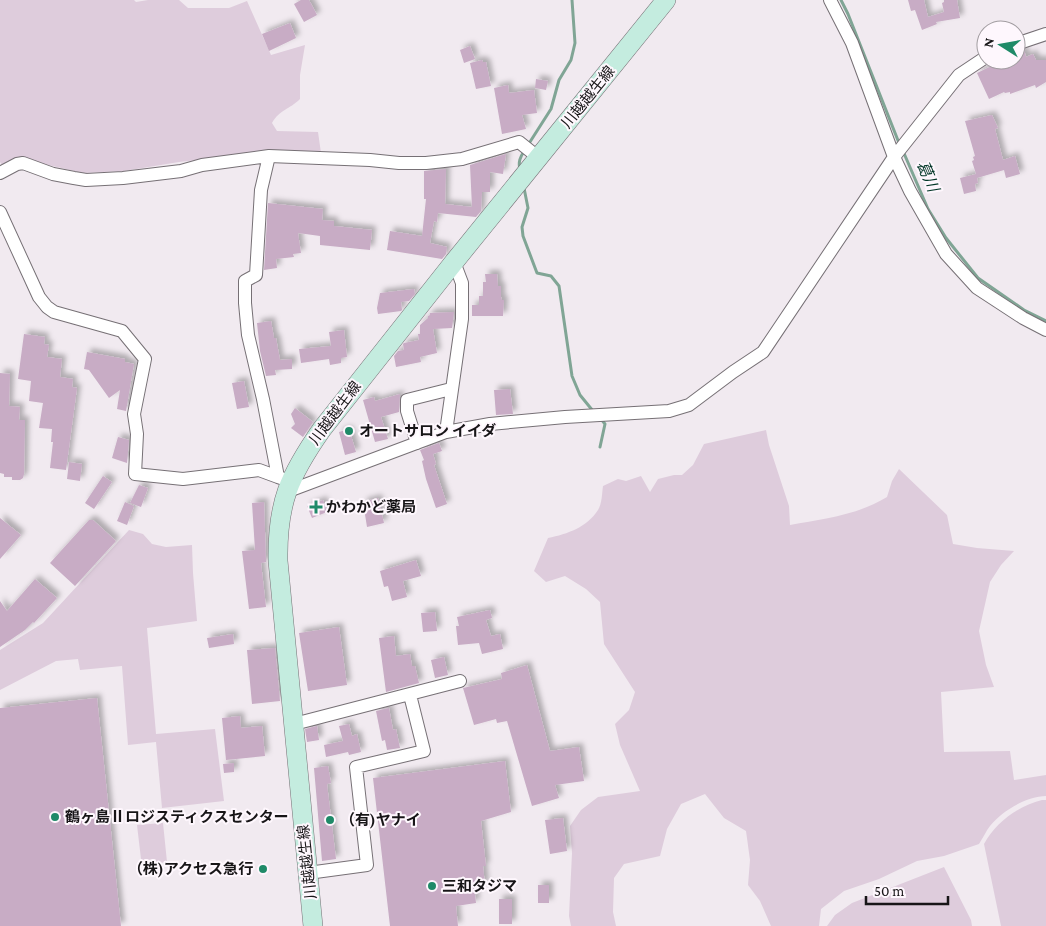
<svg xmlns="http://www.w3.org/2000/svg" width="1046" height="926" font-family="'Crimson Pro','Noto Sans JP',serif">
	<style>
		.green { fill: #deccdc }
		.lines { fill: none; stroke-linecap: round; stroke-linejoin: round }
		.stream { stroke: #80a595; stroke-width: 3 }
		.building { fill: #c8acc5; filter: url(#shadow) }
		.street-casing { stroke: #767075; stroke-width: 14 }
		.secondary-casing { stroke: #767075; stroke-width: 20 }
		.street { stroke: #fff; stroke-width: 12 }
		.secondary { stroke: #c4ecdf; stroke-width: 19 }
		.poi-dot { fill: #1f8a68; stroke: #fef7fd; stroke-width: 2 }
		.labels { text-anchor: middle; dominant-baseline: central; stroke-width: 4; stroke-linejoin: round; paint-order: stroke }
		.street-label { font-size: 15px; fill: #171517; stroke: #fef7fd }
		.poi-label { font-size: 15px; font-weight: bold; fill: #171517; stroke: #fef7fd; text-anchor: start }
		.water-label { font-size: 16px; font-style: italic; fill: #003626; stroke: #fef7fd }
	</style>
	<defs>
		<filter id="shadow"><feDropShadow dx="4" dy="-4" stdDeviation="2.5" flood-color="#0004"/></filter>
	</defs>
	<rect width="100%" height="100%" fill="#f1eaf0"/>
	<path class="green" d="M0,0H134L136,2L148,0H179L188,8H229L247,1L271,55L305,45L300,75V99C289,110 280,109 272,123L277,131L318,132L321,153L267,152L179,162L124,171L83,173L18,158L2,165L0,162Z
		M766,430L769,445L789,506L790,525C823,519 858,515 887,497L892,481L899,469L947,515L953,544L977,548L1014,551L1001,565L990,582L979,631L986,665L994,687L941,692L944,752L1010,751L1014,780L1046,775V796C1027,796 1002,811 990,826C986,831 983,838 979,844L944,856L917,861L879,879L844,891L821,909L819,926H771L760,901L748,885L750,860L746,831L724,818L705,794L681,804L667,829L660,856L624,864L614,878L613,912L616,926H571L569,916L572,853L570,826L581,810L598,797L640,791L620,745L615,724L629,710L635,692L604,644L600,602L586,589L565,576L546,582L534,571L548,538C568,534 587,527 598,510C602,504 602,493 603,486L618,479L626,481L641,476L650,492L658,479L674,475H682L693,465L704,444Z
		M129,530L143,534L152,544L166,547L192,545L193,573L197,621L147,628L156,734L215,729L224,801L162,808L156,742L128,745L122,666L80,670L78,659L56,661L0,690V650L43,623Z
		M1042,800H1046V926H1001L984,844C996,822 1018,806 1042,800Z
		M163,823L167,862L153,864L141,859L137,825Z
		M944,867L971,920L972,926H827L835,915L852,903Z"/>
	<g class="lines">
		<path class="stream" d="M841,0L848,14L899,143
			M528,145L551,109L559,80L571,60L575,43L572,0
			M903,151L928,209L946,238L978,278L1024,310L1046,321
			M520,170C518,162 520,157 525,150
			M524,188L528,208L522,227L523,236L537,273L551,276L559,286L572,376L580,395L593,411
			M600,447L605,424L601,419"/>
	</g>
	<path class="building" d="M301,0H309L317,15L304,22L294,4Z
		M908,0H924L928,17L944,12L942,3L944,2V0H957L960,18L936,22L937,24L922,30L915,10L911,11Z
		M290,23L296,38L269,51L262,34Z
		M470,46L475,59L464,63L460,50Z
		M1024,50L1026,57L1033,54L1036,60H1046V82L1036,88L1035,85L1010,94V92L1005,93L1004,92L989,99L977,73L996,64L994,60H1016V52Z
		M482,60L483,62H486L491,86L476,89L470,63Z
		M536,79L548,81L546,90L535,88Z
		M508,85L509,93L534,90L537,113L522,115L526,129L502,134L494,88Z
		M992,115L998,128L995,129L1003,160L1015,156L1020,174L1006,178L1004,170L977,178L978,183L975,184L976,191L964,194L960,178L976,174L972,161L974,160L973,157L975,156L965,121Z
		M506,154L503,174L490,172V192H482L481,211L476,217L438,213L437,222L434,221L430,243L447,247L446,254L442,259L387,250L390,231L422,236L426,199H424V171L446,169L445,204L472,207L470,165Z
		M268,203L323,209L322,220L334,221V226L372,230L370,250L320,245V236L298,233L301,253L293,254L294,257L276,259L277,268L264,270Z
		M485,274H497L498,286H501V297L502,300H504L503,316H472V305H479V296H483V282H486Z
		M414,289L415,294L409,301L401,302L402,310L401,311L378,314L377,308L380,293Z
		M454,312L452,328L433,329L437,353L420,357L421,362L396,367L394,356L398,351L404,350L403,344L404,343L419,340L418,334H420V325L428,318V316L430,315V313Z
		M271,321L274,338H276L280,360L292,359V369L275,370L276,375L266,376L260,351L257,323Z
		M344,330L347,357L341,358V363L330,365L329,359L301,363L299,349L331,346L329,332Z
		M24,334L45,337L44,344L49,345L47,357L62,359L60,377L73,379L72,387L77,388L66,470L50,468L53,442H51L52,429L39,428L43,403L29,401L31,381L18,379Z
		M87,352L125,359V362L134,364L126,411L117,409L120,390L109,398L89,370L84,369Z
		M0,373L10,374L9,406L20,407L19,420H25L24,474L23,478L20,480H12V477H4V474L0,473Z
		M244,381L249,407L237,409L232,383Z
		M510,389L513,414L496,415L494,390Z
		M400,394L399,412L381,417L388,439L375,442L363,400L374,397L375,401Z
		M295,408L313,422L303,437L291,428L295,424L291,414Z
		M349,429L356,452L345,455L339,432Z
		M118,437L129,440L127,463L112,458Z
		M439,443L442,451L433,454L436,464L434,465L447,504L436,508L426,479L422,461L424,460L420,450Z
		M69,462L82,464L80,481L67,479Z
		M103,476L112,482L94,509L85,503Z
		M139,485L148,488L141,507L130,503Z
		M378,498L384,523L367,527L363,502Z
		M323,500L327,512L312,518L307,506Z
		M125,502L134,506L127,525L117,521Z
		M264,502L266,562L261,563L266,607L249,609L242,551L255,550L252,503Z
		M0,518L21,535L0,559Z
		M89,520H93L116,541L75,586L50,563Z
		M416,560L421,576L403,581L407,597L392,601L388,586L384,587L380,571Z
		M35,579L57,598L34,623L33,622L25,630L0,647V601L7,611Z
		M490,610L492,618L486,620L491,636L500,634L503,649L482,654L479,643L458,645L456,626H459L457,617Z
		M435,612L437,631L423,632L421,613Z
		M339,627L347,685L308,691L299,633Z
		M233,634L234,644L209,648L207,638Z
		M394,636L396,656L410,654L412,666H415L419,683L386,692L379,638Z
		M275,648L280,701L252,704L247,650Z
		M444,657L448,675L435,678L431,660Z
		M527,665L550,751L579,747L584,781L555,785L559,798L532,806L507,721L497,723L496,719L474,725L463,688L502,679L501,673Z
		M97,698L121,926H0V708Z
		M389,708L393,730L396,729L400,748L387,750L385,740L382,741L376,711Z
		M240,716L241,728L262,726L265,756L226,760L222,718Z
		M349,724L352,736L357,734L361,752L349,755L348,752L326,757L324,745L343,741L339,726Z
		M317,726L319,740L307,742L305,729Z
		M505,761L511,812L481,821L486,866H483L485,885L474,887L476,903L456,906L458,926H390L373,778Z
		M234,763V772L224,773L223,764Z
		M328,766L331,783L327,784L336,859L322,861L314,768Z
		M563,818L567,851L550,854L545,820Z
		M538,885H549V903H538Z
		M499,899H512V924H499Z"/>
	<g class="lines">
		<defs>
			<path id="street" d="M830,0L852,43L894,157L910,191L946,254L977,288L1023,318L1046,330
				M1016,44L1046,34
				M269,156L261,190L256,275L245,281V303L248,335L263,399L278,477L284,479
				M0,173L17,164L23,163L53,174L74,178L86,180L123,178L181,171L202,165L269,156L370,160L399,163H426L462,159L519,142L539,158
				M0,212L39,297L47,307L54,312L122,331L145,359L134,414L137,434L135,474L183,479L259,470L278,477
				M446,432L462,319V283L454,262
				M417,443L407,411V400L451,389
				M286,492L446,432L490,424L565,417L669,411L689,405L733,372L763,352L894,157L959,75L986,57
				M294,724L460,681
				M308,873L367,865L356,767L424,751L410,695"/>
			<path id="secondary" d="M313,926L278,561C277,503 289,476 322,429L454,262L666,0"/>
		</defs>
		<use href="#street" class="street-casing"/>
		<use href="#secondary" class="secondary-casing"/>
		<use href="#street" class="street"/>
		<use href="#secondary" class="secondary"/>
	</g>
	<g class="poi-dot">
		<circle cx="349" cy="431" r="5"/>
		<path d="M313.5 499.5h5v5h5v5h-5v5h-5v-5h-5v-5h5z"/>
		<circle cx="55" cy="817" r="5"/>
		<circle cx="330" cy="820" r="5"/>
		<circle cx="263" cy="869" r="5"/>
		<circle cx="432" cy="886" r="5"/>
	</g>
	<g class="labels">
		<g class="street-label">
			<text transform="translate(588 97) rotate(-51)">川越越生線</text>
			<text transform="translate(335 413) rotate(-53)">川越越生線</text>
			<text transform="translate(307 862) rotate(-96)">川越越生線</text>
		</g>
		<g class="poi-label">
			<text x="359" y="431">オートサロン イイダ</text>
			<text x="326" y="507">かわかど薬局</text>
			<text x="65" y="817">鶴ヶ島Ⅱロジスティクスセンター</text>
			<text x="340" y="820">（有)ヤナイ</text>
			<text x="253" y="869" text-anchor="end">（株)アクセス急行</text>
			<text x="442" y="886">三和タジマ</text>
		</g>
		<g class="water-label">
			<text transform="translate(928 176) rotate(67)">葛川</text>
		</g>
	</g>
	<g transform="translate(1001 45) rotate(281)"><circle r="24" fill="#fef7fd" stroke="#a29da1"/>
	<path d="M0-4L9 19L0 12L-9 19Z" fill="#1f8a68"/>
	<text y="-8" font-size="14" font-weight="bold" text-anchor="middle" fill="#171517">N</text>
	</g>
	<path d="M866 896v8h82v-8" fill="none" stroke="#171517" stroke-width="2.5"/>
	<text x="874" y="896" font-size="15" fill="#171517" stroke="#fef7fd" stroke-width="4" paint-order="stroke">50 m</text>
</svg>
